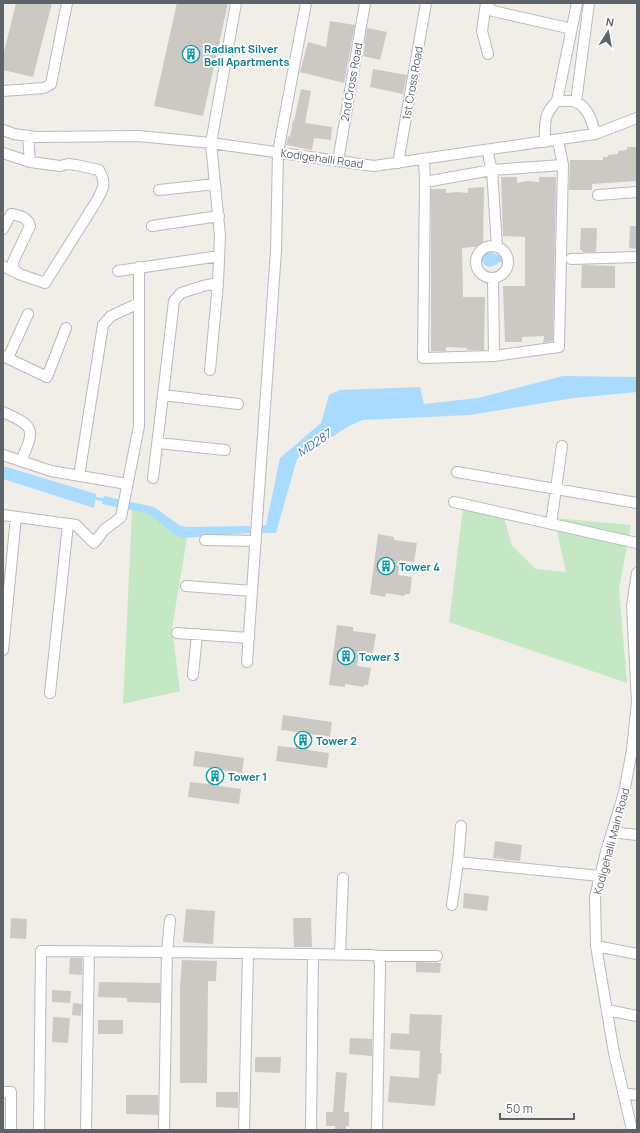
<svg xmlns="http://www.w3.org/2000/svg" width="640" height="1133" font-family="Manrope,sans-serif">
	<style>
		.green { fill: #c5e8c4 }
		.water { fill: #a9dbff }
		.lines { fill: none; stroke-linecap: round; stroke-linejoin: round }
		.stream { stroke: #a9dbff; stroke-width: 3 }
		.building { fill: #ccc9c4 }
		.minor-casing { stroke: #b7babe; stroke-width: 12 }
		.minor { stroke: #fff; stroke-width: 10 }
		.labels { text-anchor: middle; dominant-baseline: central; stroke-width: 3.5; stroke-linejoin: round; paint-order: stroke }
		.culture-label { font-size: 11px; font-weight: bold; fill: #0d838f; stroke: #fff; text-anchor: start }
		.street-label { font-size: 11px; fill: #5e6368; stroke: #fff }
		.water-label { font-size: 12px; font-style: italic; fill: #4076ab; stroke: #fff }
	</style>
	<rect width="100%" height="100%" fill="#f1eee7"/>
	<path class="green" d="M464,500L504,517L512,546L536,569L566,572L554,518L631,525L619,589L627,683L449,622Z
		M132,510L149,514L174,535L187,538L172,628L180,691L123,704Z"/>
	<path class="water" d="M491,252L500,256L506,257V262H499C493,269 483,268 481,258L484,254Z
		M563,376L637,377V392L574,398L470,415L363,420L349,426L297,459L276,533H260V525H266L280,458L321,423L329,395L340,390L420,387L424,404L478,398Z
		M3,466L96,494L94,508L3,479Z
		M104,496L154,507L179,525L187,527L250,526V533L184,538L174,535L149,514L102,504Z"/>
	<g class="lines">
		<path class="stream" d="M93,498L105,500"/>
	</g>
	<path class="building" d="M16,3H52L33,77L3,70V56Z
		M177,3H228L203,116L154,106Z
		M330,21L355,25L344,83L300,72L308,42L326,47Z
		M367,28L387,32L380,60L363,56Z
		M373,69L407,75L403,94L370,87Z
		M301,89L311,91L305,123L332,127L331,140L314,138L312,150L286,145L288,136L290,137L293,120L294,121Z
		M627,147H636L637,181L592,184V190H569L570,160H603V157H608V155L618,154V151L627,150Z
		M501,177H517V183L527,181L539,182V177H556L553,341L543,343L544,336L522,337V342H505L503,286H525V237L503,236Z
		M484,187L483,246L462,248L463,297H485L484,350H467V348L446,347V351H431V189H446V193L458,192L468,193V188Z
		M630,226H637V249L629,248Z
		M581,228H597L596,252H582L583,250H580Z
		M582,265L615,266V288H581Z
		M378,534L394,537V540L417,543L414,562L400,560L398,575L412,577L410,594H405L404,596L386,593L385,597L370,594Z
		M337,625L353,627V631L376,634L373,653L359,651L357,666L371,668L368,685H364V687L345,684V687L329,685Z
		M283,715L332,722L330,737L310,734L308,750L329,753L327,768L276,761L278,746L296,748L298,732L281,730Z
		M195,751L244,758L242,773L222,770L219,786L241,789L239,804L188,797L190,782L208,784L210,768L193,766Z
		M495,841L522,845L520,861L493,858Z
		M464,893L489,896L487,911L463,908Z
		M186,909L215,911L213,944L183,942Z
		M11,918L27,919L26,939L10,938Z
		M293,918H311L312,947H294Z
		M70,958H82V975L69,974Z
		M182,960L217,961L216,981H208L207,1083H180V987Z
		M416,962L441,963L440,973L416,972Z
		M99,982L160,983V1003L127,1002V998L98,997Z
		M52,990L71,991L70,1003L52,1002Z
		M73,1003L82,1004L81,1016L72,1015Z
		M410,1014L442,1015L440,1053H442L441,1074H438L435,1106L388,1102L390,1076L419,1078L420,1051L390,1049L391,1033L409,1034Z
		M53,1017L70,1018L68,1043L52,1042Z
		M98,1020H123V1034H98Z
		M350,1038L372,1039V1056L349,1054Z
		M255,1057H281L280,1073L255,1072Z
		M336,1072L347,1073L344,1112H349V1126H346V1130H335V1126H326V1112H333Z
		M216,1092H238V1108L216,1107Z
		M126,1095H158V1115L126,1114Z"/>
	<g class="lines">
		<defs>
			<path id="minor" d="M486,3L488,7L493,11L572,29
				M486,3L482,31L488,54
				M3,91L44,88L51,84L67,3
				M557,101C563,101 571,100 576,102C589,108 593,123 595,134
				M576,102L589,3
				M3,130L14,134L37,137L138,136L211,143L374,166L595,134L637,118
				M28,136L30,162
				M545,142C545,123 543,115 557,101L577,3
				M488,150L489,159L492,170L497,247
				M3,153L30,162L60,166L68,164L76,165L99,170C107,184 103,189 96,202L45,283L19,274L14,269L13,262L30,226C28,217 19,215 11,214L3,229
				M424,159L425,182L423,358L494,356L559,347L563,165L558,140
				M338,161L365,3
				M398,163L426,3
				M425,182L492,170L563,165
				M159,190L215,184
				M598,195L637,192
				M152,226L219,216
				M476 262a16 16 0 1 1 32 0a16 16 0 1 1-32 0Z
				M571,259L637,257
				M3,266L19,274
				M118,271L219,256
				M493,279L494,356
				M218,283L203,286L181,293L174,301L163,395L238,404
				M3,356L47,377L66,328
				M8,358L28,314
				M210,370L218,283L220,236L211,143L236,3
				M3,412C36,427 35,429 21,461
				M158,443L225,450
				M3,455L51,471L127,484
				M457,472L637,503
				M79,476L103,325L111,316L139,303
				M153,478L163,395
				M454,502L637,543
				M3,515L76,525L94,543L104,530L121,517L139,426V267
				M551,524L562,446
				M205,540L256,541
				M186,586L252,591
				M177,633L249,638
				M3,650L16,517
				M247,662L276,251L278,152L306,3
				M193,675L197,634
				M50,693L68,524
				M461,826L458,862L600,876
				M612,832L637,835
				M452,905L458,862
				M596,946L637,954
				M340,954L343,878
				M379,956H437
				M607,1010L637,1016
				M3,1092H11V1130
				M623,1093L637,1095
				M39,1130L41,951L167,952L170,920
				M86,1130L89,952
				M164,1130L167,952L370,955L379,956L380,966L377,1130
				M244,1130L248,953
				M311,1130L313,954
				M632,1130L614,1053L596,946L595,897L606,852L624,793L632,750L637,702L632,606L637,573"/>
		</defs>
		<use href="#minor" class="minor-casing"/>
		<use href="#minor" class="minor"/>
	</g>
	<defs>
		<symbol id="building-ring" viewBox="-11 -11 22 22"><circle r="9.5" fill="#fff" stroke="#0f9aa8" stroke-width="1.5"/><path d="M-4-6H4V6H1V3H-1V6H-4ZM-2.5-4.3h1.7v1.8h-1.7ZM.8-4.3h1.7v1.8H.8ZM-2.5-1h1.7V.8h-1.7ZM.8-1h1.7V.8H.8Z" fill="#0f9aa8"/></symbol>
	</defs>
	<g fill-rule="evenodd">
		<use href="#building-ring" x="181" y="44" width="20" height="20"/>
		<use href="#building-ring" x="376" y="556" width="20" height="20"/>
		<use href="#building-ring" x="336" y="646" width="20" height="20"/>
		<use href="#building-ring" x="293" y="730" width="20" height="20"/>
		<use href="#building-ring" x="205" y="766" width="20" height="20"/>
	</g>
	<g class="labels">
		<g class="culture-label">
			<text x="204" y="48">Radiant Silver<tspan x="204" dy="13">Bell Apartments</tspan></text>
			<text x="399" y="566">Tower 4</text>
			<text x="359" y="656">Tower 3</text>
			<text x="316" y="740">Tower 2</text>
			<text x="228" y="776">Tower 1</text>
		</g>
		<g class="street-label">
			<text transform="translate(351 82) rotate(-80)">2nd Cross Road</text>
			<text transform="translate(412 83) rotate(-80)">1st Cross Road</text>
			<text transform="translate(322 158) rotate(8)">Kodigehalli Road</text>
			<text transform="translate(611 841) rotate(-75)">Kodigehalli Main Road</text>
		</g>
		<g class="water-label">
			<text transform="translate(314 443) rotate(-34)">MD287</text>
		</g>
	</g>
	<rect width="640" height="1133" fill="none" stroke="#5e6368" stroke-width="8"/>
	<g transform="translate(608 32) rotate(11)" stroke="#ffffff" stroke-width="3" paint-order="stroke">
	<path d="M0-3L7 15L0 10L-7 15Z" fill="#5e6368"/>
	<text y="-6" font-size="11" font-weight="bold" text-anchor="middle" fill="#5e6368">N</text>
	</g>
	<path d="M500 1113v6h74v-6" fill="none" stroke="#5e6368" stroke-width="2"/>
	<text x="506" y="1113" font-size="12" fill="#5e6368" stroke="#ffffff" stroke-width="3" paint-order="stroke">50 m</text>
</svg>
